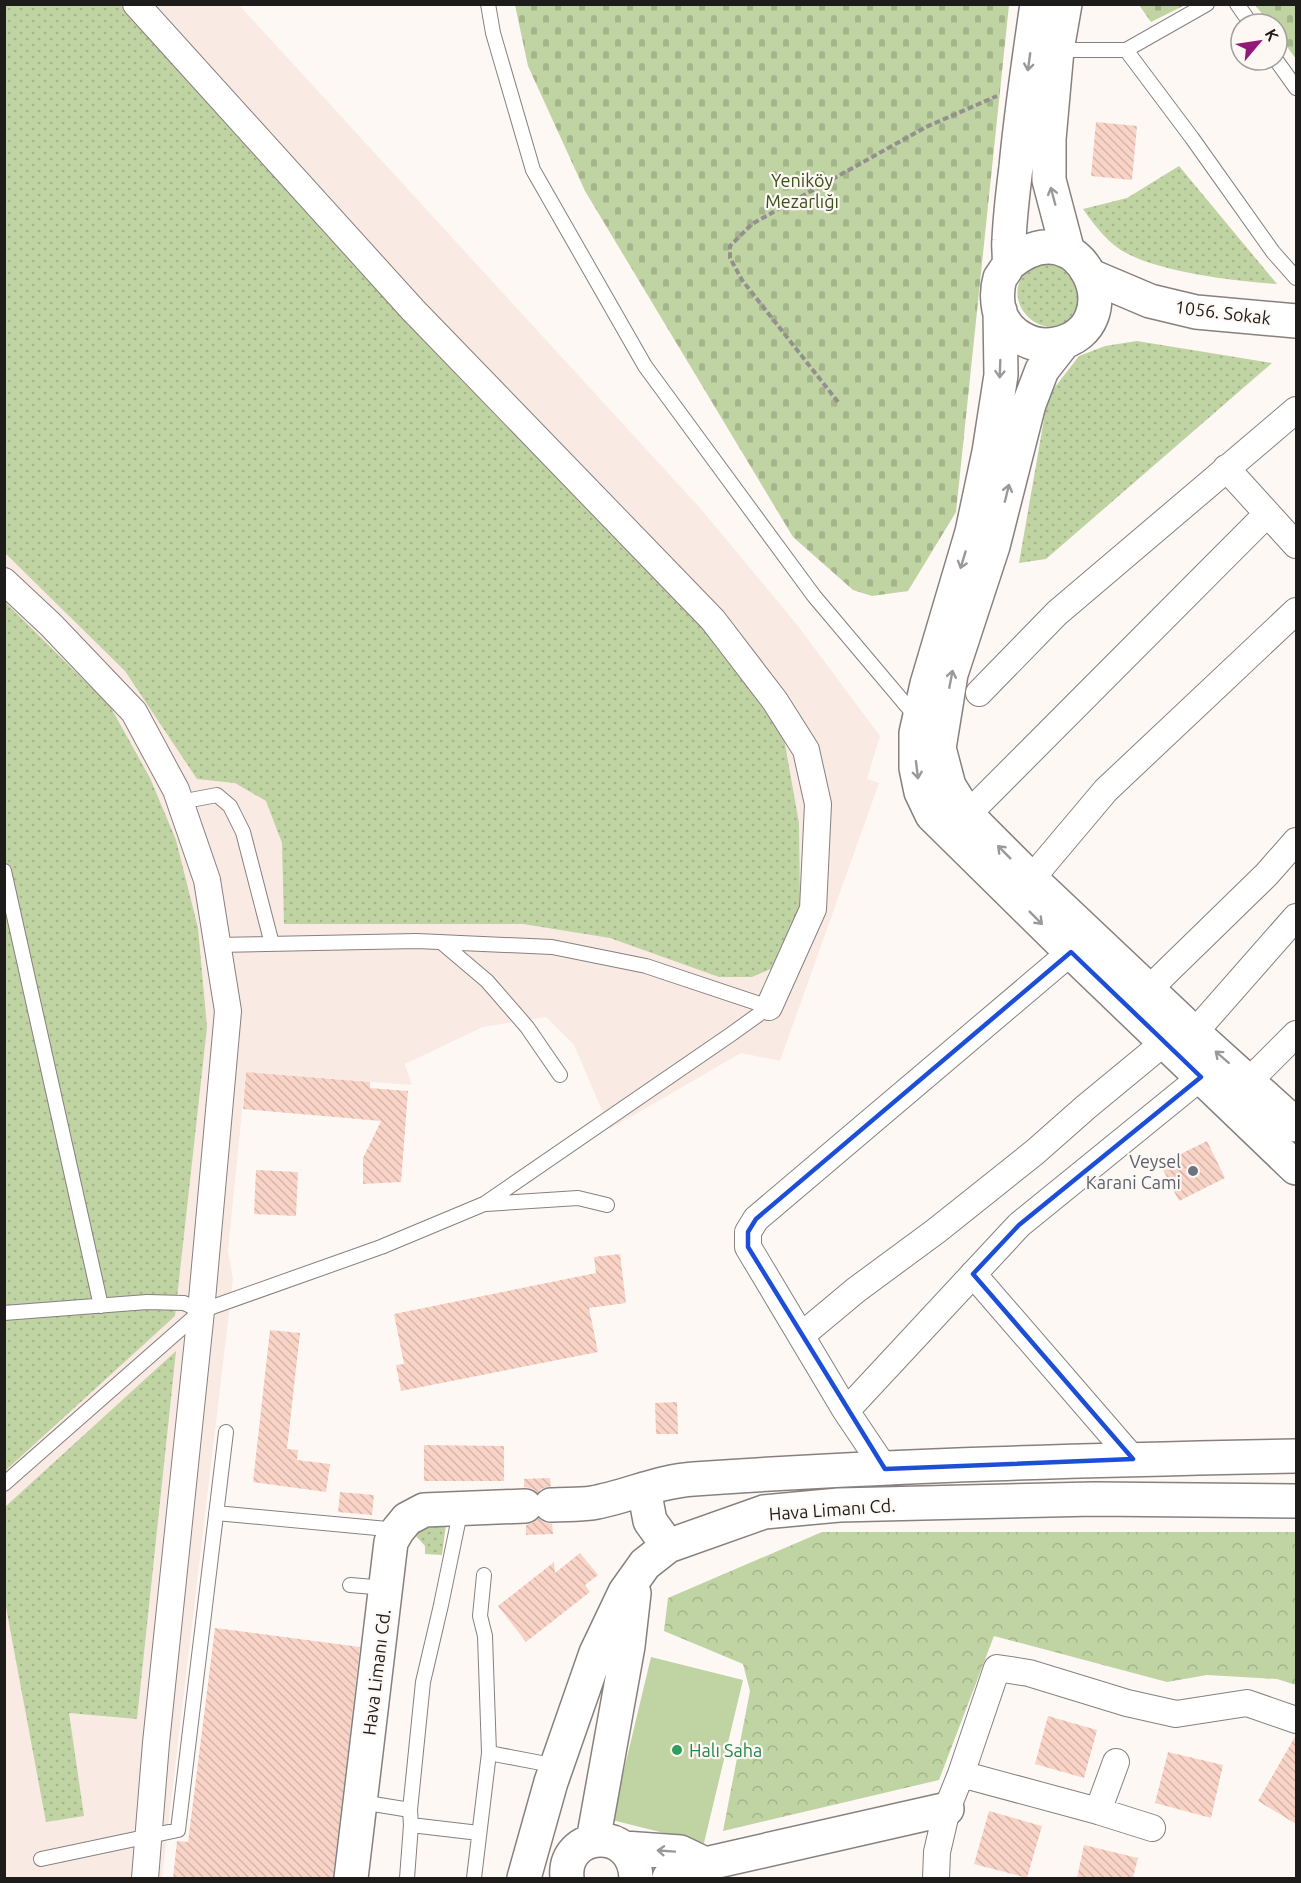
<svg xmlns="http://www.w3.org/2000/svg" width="1301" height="1883" font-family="Ubuntu,sans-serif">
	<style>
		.built { fill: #faeae4 }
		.grass { fill: url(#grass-dots) }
		.cemetery { fill: url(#cemetery-stones) }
		.park { fill: url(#park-crowns) }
		.pitch { fill: #bfd3a3 }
		.building { fill: url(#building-back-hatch) }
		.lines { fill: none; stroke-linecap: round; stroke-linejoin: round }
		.service-casing { stroke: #87807e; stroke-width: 16 }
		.minor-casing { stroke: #87807e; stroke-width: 28 }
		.tertiary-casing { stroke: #87807e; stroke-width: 36 }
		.secondary-casing { stroke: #87807e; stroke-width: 36 }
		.path { stroke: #94908e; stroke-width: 4; stroke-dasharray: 6 3; stroke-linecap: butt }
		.service { stroke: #fff; stroke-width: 14 }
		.minor { stroke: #fff; stroke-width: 26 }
		.tertiary { stroke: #fff; stroke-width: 33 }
		.secondary { stroke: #fff; stroke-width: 33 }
		.oneway { stroke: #9a9998 }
		.marked { fill: none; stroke: #1d4ed8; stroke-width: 4.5; stroke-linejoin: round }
		.worship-dot { fill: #6b7280; stroke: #fef8f5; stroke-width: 2 }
		.leisure-dot { fill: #2e9e5b; stroke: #fef8f5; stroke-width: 2 }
		.labels { text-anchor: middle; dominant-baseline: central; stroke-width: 4.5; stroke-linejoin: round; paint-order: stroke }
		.park-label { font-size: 18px; fill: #3b4f16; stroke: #fef8f5 }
		.street-label { font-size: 18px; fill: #1e1c1b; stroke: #fef8f5 }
		.worship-label { font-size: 18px; fill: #5b616d; stroke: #fef8f5; text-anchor: end }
		.leisure-label { font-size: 18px; fill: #27864d; stroke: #fef8f5; text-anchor: start }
	</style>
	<defs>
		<pattern id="grass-dots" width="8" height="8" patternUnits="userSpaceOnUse" patternTransform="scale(1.5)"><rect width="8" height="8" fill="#bfd3a3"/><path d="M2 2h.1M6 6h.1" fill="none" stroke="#a4b58c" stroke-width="1.8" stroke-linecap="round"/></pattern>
		<pattern id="cemetery-stones" width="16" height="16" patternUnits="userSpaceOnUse" patternTransform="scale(1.5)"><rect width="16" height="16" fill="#bfd3a3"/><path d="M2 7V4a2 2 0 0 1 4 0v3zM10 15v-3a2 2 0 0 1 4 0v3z" fill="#a4b58c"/></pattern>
		<pattern id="park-crowns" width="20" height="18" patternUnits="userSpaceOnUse" patternTransform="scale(1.5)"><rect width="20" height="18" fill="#bfd3a3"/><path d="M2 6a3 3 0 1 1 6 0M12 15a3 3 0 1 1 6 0" fill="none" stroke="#a4b58c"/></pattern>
		<pattern id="building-back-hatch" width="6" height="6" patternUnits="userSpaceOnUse" patternTransform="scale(1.5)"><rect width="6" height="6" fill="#f9d4c6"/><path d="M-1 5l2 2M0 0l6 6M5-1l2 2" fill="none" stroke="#d5b5aa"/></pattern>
	</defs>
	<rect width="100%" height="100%" fill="#fef8f5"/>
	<path class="built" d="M5,5H239L701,509L798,626L880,736L867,779L879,783L780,1061L741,1053L610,1129L574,1045L546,1017L483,1027L405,1064L412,1085L246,1072L228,1251L233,1279L162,1878H5Z"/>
	<path class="grass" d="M4,5H120L325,232L706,629L783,733L799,823L800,907L775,967L752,977H719L610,938L523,924H284L282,843L266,801L235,783L197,779L125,671L5,553Z
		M1179,166L1277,284C1235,281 1165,273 1128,254C1109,245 1095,226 1083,209L1127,198Z
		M1045,261L1074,272L1082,302C1078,308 1074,317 1069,321C1039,342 1001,301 1025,273C1029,268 1038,265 1045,261Z
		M1137,341L1272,363L1046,559L1019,563L1048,396L1079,356L1105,346Z
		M4,601L110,706L150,778L176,840L198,928L207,1027L175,1316L5,1471Z
		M176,1351L137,1719L69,1713L84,1816L46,1822L5,1602V1507Z
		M447,1517L442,1555L425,1554V1546L416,1536L415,1528Z"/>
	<path class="cemetery" d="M515,5H1009L956,512L908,591L872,596L853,590L793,537L585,191L528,66Z
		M1139,5H1185L1151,22Z
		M1255,5H1296V59L1277,33V24H1270Z"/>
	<path class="park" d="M822,1532H1296V1685L1277,1679L1207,1675L1167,1682L994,1636L939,1780L723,1831L750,1691L743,1664L664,1631L668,1598Z"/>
	<path class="pitch" d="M651,1657L743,1680L704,1843L612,1820Z"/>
	<path class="building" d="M1096,122L1137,126L1132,180L1091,176Z
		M246,1072L370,1082V1088L408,1091L401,1182L363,1184V1158L381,1121L243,1109Z
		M1207,1141L1225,1178L1179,1201L1160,1164Z
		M256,1170L298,1172L296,1216L254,1214Z
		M620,1254L626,1303L589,1308L598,1352L401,1391L396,1365L404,1364L394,1314L596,1273L594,1257Z
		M270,1330L300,1333L287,1449L298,1450L297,1460L330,1464L326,1492L253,1482Z
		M677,1402L678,1434H656L655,1403Z
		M424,1445L504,1446V1481H424Z
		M550,1478L551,1486L541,1489L538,1493L533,1489L524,1487V1479Z
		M340,1492L374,1495L372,1515L338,1512Z
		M538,1518L543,1522L552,1524L553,1534L526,1535V1525L534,1522Z
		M580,1553L598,1575L585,1585L590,1592L526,1642L498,1606L554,1562L555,1573Z
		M215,1628L360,1647L333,1878H173L177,1841L188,1842Z
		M1048,1716L1097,1730L1084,1778L1035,1764Z
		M1296,1735V1824L1258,1801Z
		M1168,1752L1223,1765L1211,1818L1155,1803Z
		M989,1811L1042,1826L1027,1878L974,1864Z
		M1084,1845L1138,1858L1133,1878H1077Z"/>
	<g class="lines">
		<defs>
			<path id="service" d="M488,4L493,33L533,170L645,366L814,596L917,718
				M1237,4L1251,24
				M1057,50H1126L1207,4
				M1126,50L1192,138L1273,252L1296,278
				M1276,60L1296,88
				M180,802L217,795L230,806L243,832L272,944
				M4,871L101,1306
				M441,942L487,981L527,1027L560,1075
				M217,945L417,941L552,947L646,966L769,1007
				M486,1204L578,1198L607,1205
				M4,1313L147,1302L184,1303L201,1311
				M4,1484L201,1311L381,1247L484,1204L730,1035L769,1007
				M216,1513L398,1530
				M350,1585L386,1588
				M489,1753L557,1766
				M361,1802L410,1810
				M411,1825L479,1833
				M41,1859L178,1830L226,1432
				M407,1878L411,1825L410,1810L423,1682L441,1605L461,1508
				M474,1878L489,1753L485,1636L480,1616L484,1575"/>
			<path id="minor" d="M136,4L413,310L713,620L775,701L806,750L818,804L813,909L769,1007
				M1226,468L1296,545
				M4,581L51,625L134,712L176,790L207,880L228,1011L201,1311L156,1743L145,1878
				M979,693L1057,613L1296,410
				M967,815L1267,514
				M1031,879L1106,790L1296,611
				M1149,989L1267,874L1296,841
				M1194,1033L1296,917
				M1249,1081L1296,1034
				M973,1274L1133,1459
				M802,1335L856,1290L936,1231L1035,1152L1086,1107L1166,1041
				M846,1411L1019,1225L1201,1077
				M885,1469L846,1411L748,1247V1232L756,1219L1071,952
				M961,1774L1098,1811L1152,1828
				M1098,1811L1116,1762
				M936,1878L937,1852L947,1809L961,1774L997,1668L1029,1673L1127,1703L1176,1714L1247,1703L1296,1720"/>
			<path id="tertiary" d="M1091,276L1150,301L1196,312L1296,321
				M644,1489L650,1521L668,1546
				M551,1505C565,1504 579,1505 592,1503C626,1497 659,1481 694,1479C894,1465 1096,1460 1296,1456
				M593,1841L628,1646L634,1593
				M624,1848L680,1852L705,1864
				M351,1878L391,1542L398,1530L407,1519L424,1510L525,1506
				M524,1878L551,1782L596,1653L625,1592L645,1564L668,1546L764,1512L839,1505L1094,1499L1296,1501
				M567,1878C562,1831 634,1824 636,1878
				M669,1878L681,1875L705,1864L947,1809"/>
			<path id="secondary" d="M1065,4L1057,50L1049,139V180L1068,252
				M1009,264C1082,202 1134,328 1056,344C1032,349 1006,334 999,310C997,300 997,288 1000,278C1003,273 1008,268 1009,262C1010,255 1008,247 1009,240C1010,216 1013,191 1016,167C1021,113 1029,59 1037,4
				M1000,311L1001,375L989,452L972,532L927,684L916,733V768L921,792L932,815L1071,952L1296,1168
				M1064,342L1042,370L1029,404L993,546L951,674L939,748L949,786L967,815L1031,879L1194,1033L1296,1125"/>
		</defs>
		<use href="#service" class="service-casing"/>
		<use href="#minor" class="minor-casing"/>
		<use href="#tertiary" class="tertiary-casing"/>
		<use href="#secondary" class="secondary-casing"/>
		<path class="path" d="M838,402L742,280L730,258V246L752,224L926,127L997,96"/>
		<use href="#service" class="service"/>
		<use href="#minor" class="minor"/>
		<use href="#tertiary" class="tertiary"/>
		<use href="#secondary" class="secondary"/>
	</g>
	<defs><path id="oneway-shaft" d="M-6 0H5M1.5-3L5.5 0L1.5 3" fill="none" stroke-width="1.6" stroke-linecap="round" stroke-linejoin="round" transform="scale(1.5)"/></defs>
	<g class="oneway">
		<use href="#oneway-shaft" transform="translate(1029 62) rotate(98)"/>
		<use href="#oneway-shaft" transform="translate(1053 196) rotate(-105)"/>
		<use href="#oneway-shaft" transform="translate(1000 369) rotate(92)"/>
		<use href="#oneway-shaft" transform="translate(1007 493) rotate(-76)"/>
		<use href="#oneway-shaft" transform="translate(963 560) rotate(107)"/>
		<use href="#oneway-shaft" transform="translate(951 679) rotate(-79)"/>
		<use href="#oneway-shaft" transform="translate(917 770) rotate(83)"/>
		<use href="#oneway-shaft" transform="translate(1004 852) rotate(-135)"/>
		<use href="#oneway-shaft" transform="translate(1036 918) rotate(45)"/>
		<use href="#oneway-shaft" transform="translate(1222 1057) rotate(-139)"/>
		<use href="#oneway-shaft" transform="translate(666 1851) rotate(-176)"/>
	</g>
	<path class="marked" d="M1071,952L1201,1077L1019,1225L973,1274L1133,1459L885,1469L748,1247V1232L756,1219Z"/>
	<circle class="worship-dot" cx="1193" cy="1171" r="6"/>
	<circle class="leisure-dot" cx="677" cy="1750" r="6"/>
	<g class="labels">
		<g class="park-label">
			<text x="802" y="180">Yeniköy<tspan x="802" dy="21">Mezarlığı</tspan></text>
		</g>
		<g class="street-label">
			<text transform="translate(1223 312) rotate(7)">1056. Sokak</text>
			<text transform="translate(832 1509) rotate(-4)">Hava Limanı Cd.</text>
			<text transform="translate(376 1672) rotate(-83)">Hava Limanı Cd.</text>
		</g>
		<g class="worship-label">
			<text x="1181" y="1161">Veysel<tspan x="1181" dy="21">Karani Cami</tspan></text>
		</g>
		<g class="leisure-label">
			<text x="689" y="1750">Halı Saha</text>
		</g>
	</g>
	<rect width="1301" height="1883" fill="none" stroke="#1e1c1b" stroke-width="12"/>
	<g transform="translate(1259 42) rotate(61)"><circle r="28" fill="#fef8f5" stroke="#a4a09e" stroke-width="1.5"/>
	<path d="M0-4.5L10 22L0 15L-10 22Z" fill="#921b79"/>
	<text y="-9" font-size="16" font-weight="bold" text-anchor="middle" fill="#1e1c1b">K</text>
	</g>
</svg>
